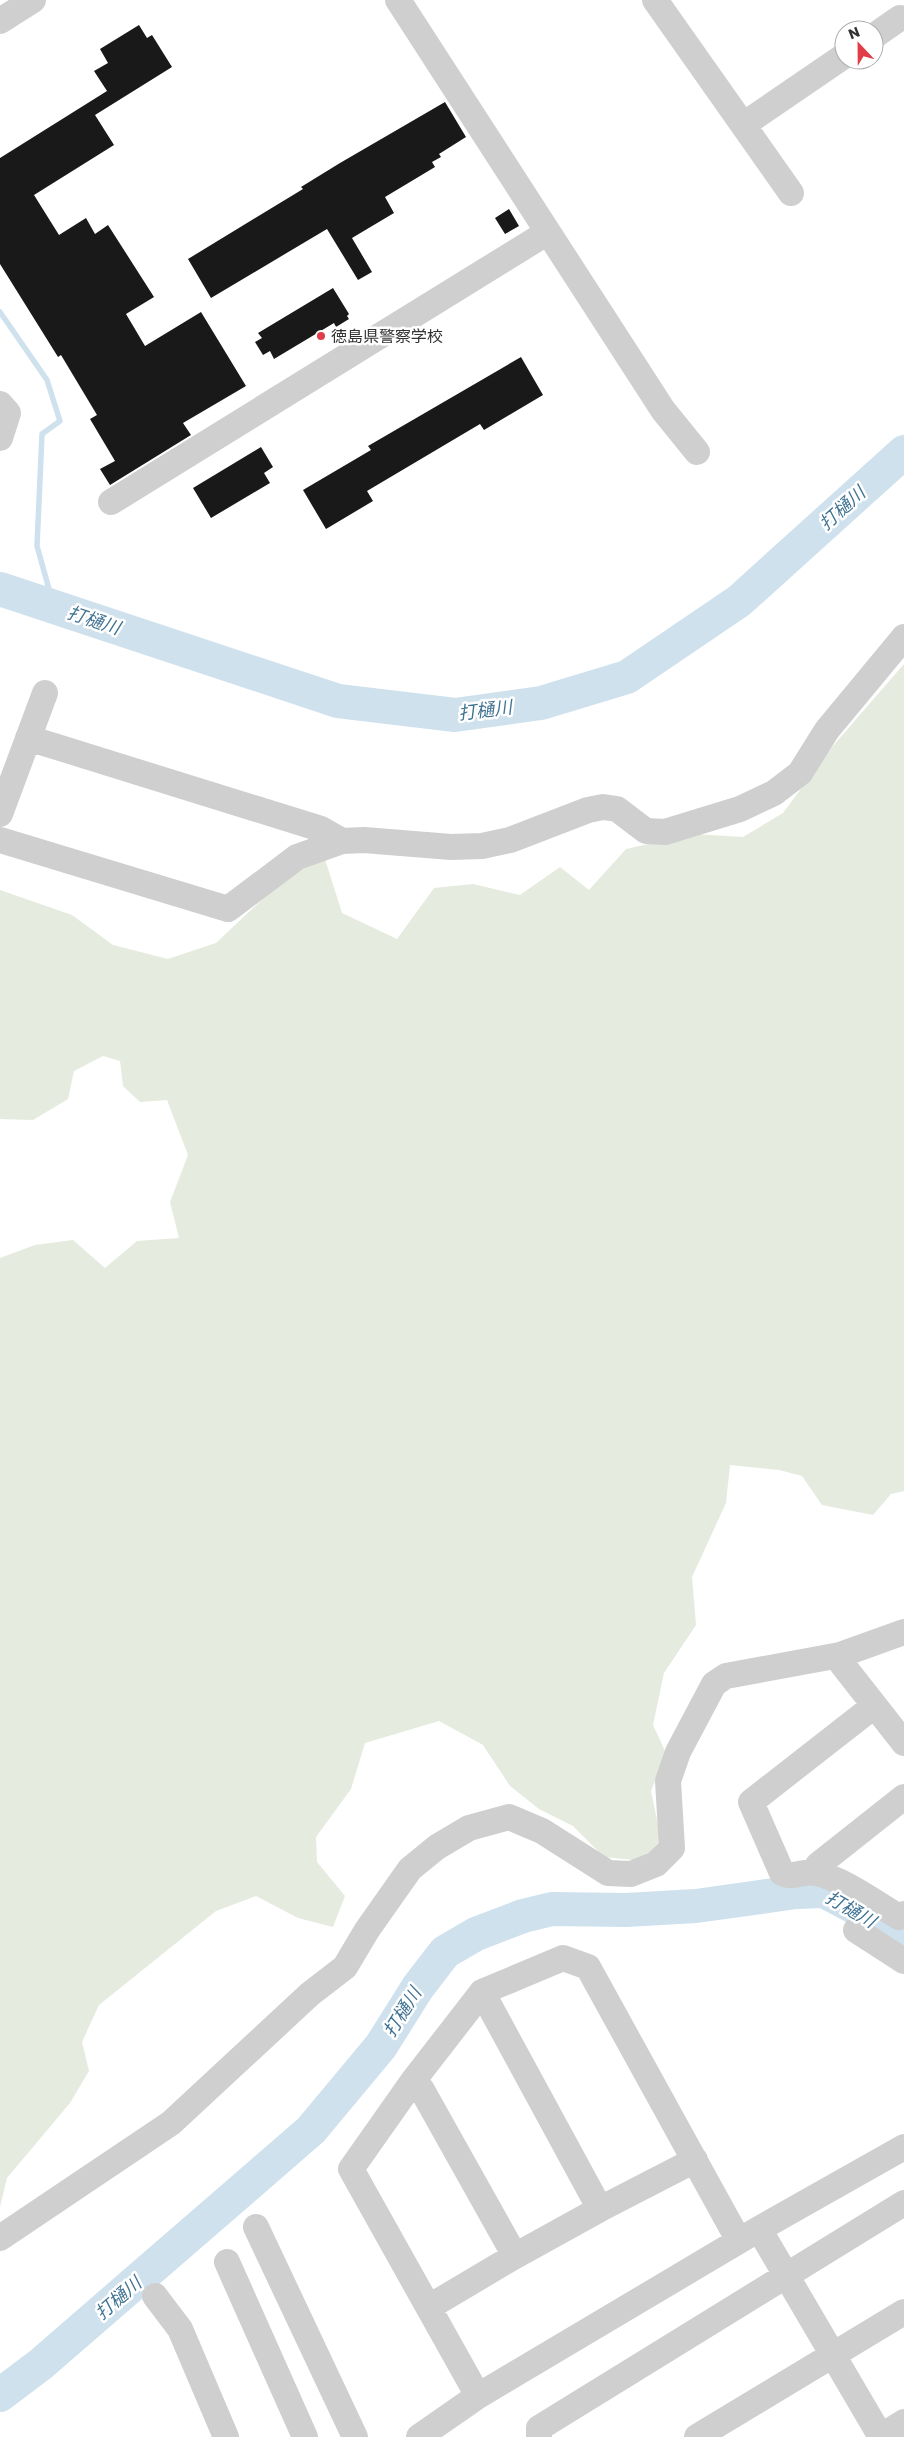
<svg xmlns="http://www.w3.org/2000/svg" width="904" height="2437" font-family="Poppins,'Noto Sans JP',sans-serif">
	<style>
		.green { fill: #e5ebde }
		.lines { fill: none; stroke-linecap: round; stroke-linejoin: round }
		.stream { stroke: #cee1ed; stroke-width: 5.5 }
		.river { stroke: #cee1ed; stroke-width: 34 }
		.building { fill: #191919 }
		.minor { stroke: #cfcfcf; stroke-width: 26 }
		.poi-dot { fill: #e13c47; stroke: #fff; stroke-width: 2 }
		.labels { text-anchor: middle; dominant-baseline: central; stroke-width: 5; stroke-linejoin: round; paint-order: stroke }
		.poi-label { font-size: 16px; fill: #323232; stroke: #fff; text-anchor: start }
		.water-label { font-size: 18px; font-style: italic; fill: #417393; stroke: #fff }
	</style>
	<rect width="100%" height="100%" fill="#fff"/>
	<path class="green" d="M904,664V1491L891,1494L873,1515L822,1505L802,1476L779,1470L730,1465L726,1503L692,1577L696,1625L664,1673L653,1725L666,1753L651,1791L661,1839L643,1861L604,1857L573,1826L539,1809L510,1786L483,1745L439,1721L365,1743L351,1789L316,1837L317,1862L345,1896L333,1927L298,1918L256,1896L216,1911L99,2005L82,2042L89,2071L70,2103L7,2178L0,2207V1258L35,1245L73,1240L105,1268L137,1241L179,1238L170,1202L188,1155L167,1100L140,1102L123,1086L120,1061L103,1056L74,1071L68,1099L33,1120L0,1119V890L72,915L113,945L168,959L216,943L285,878L324,856L342,913L397,939L434,888L473,884L520,895L560,867L589,890L626,849L694,834L743,837L783,813L832,747Z"/>
	<g class="lines">
		<path class="stream" d="M0,312L47,380L60,421L42,434L37,546L54,607"/>
		<path class="river" d="M0,589L338,701L455,715L541,703L627,677L739,601L904,452
			M0,2395L41,2364L311,2130L381,2046L418,1987L445,1952L476,1934L523,1916L552,1909L626,1910L696,1906L796,1892L824,1891L856,1908L904,1940"/>
	</g>
	<path class="building" d="M139,25L147,38L152,35L172,67L95,115L114,145L34,195L59,235L86,218L95,234L108,225L154,297L126,314L145,346L201,312L246,386L183,423L191,435L110,485L100,469L115,461L90,419L97,415L61,355L58,357L0,264V158L107,91L94,71L108,63L100,49Z
		M445,102L466,137L439,154L441,157L432,162L435,167L385,197L394,213L352,238L372,272L358,280L327,229L211,298L188,259L303,189L301,187L340,163Z
		M509,209L519,226L505,234L495,218Z
		M333,288L349,314L347,316L349,319L336,327L334,323L274,359L270,351L263,355L255,342L262,338L258,333Z
		M521,357L543,395L484,430L480,424L367,491L373,501L326,529L303,490L371,450L368,446Z
		M261,447L273,467L264,473L270,483L211,518L193,488Z"/>
	<g class="lines">
		<path class="minor" d="M398,0L663,410L697,452
			M655,0L791,193
			M0,21L33,0
			M874,36L900,18
			M743,125L844,56
			M0,404L8,413L0,438
			M111,502L548,232
			M28,738L321,829L342,841L364,840L451,847L482,846L510,840L588,810L603,807L617,809L646,831L665,832L740,809L774,793L800,773L827,730L904,637
			M0,814L45,693
			M0,840L228,909L297,857L342,841
			M840,1655L904,1632
			M874,1706L751,1802L782,1873C794,1879 803,1870 816,1873C841,1878 877,1904 899,1917L904,1914
			M816,1873L818,1865L904,1797
			M856,1930L904,1961
			M482,1992L600,2209L515,2256
			M413,2081L422,2090L515,2256L429,2307
			M600,2209L695,2160
			M256,2227L355,2437
			M759,2229L881,2437
			M0,2238L171,2123L310,1994L345,1967L367,1930L410,1869L437,1847L469,1828L509,1817L542,1831L608,1873L631,1874L656,1864L672,1848L668,1781L678,1752L714,1684L726,1676L840,1655L842,1664L904,1743
			M227,2262L305,2437
			M155,2296L180,2329L226,2437
			M478,2396L351,2169L413,2081L482,1992L563,1958L588,1967L739,2241
			M419,2437L478,2396L759,2229L904,2147
			M539,2437V2428L904,2203
			M697,2437L904,2312
			M880,2437L904,2422"/>
	</g>
	<circle class="poi-dot" cx="321" cy="336" r="5"/>
	<g class="labels">
		<g class="poi-label">
			<text x="331" y="336">徳島県警察学校</text>
		</g>
		<g class="water-label">
			<text transform="translate(842 508) rotate(-42)">打樋川</text>
			<text transform="translate(94 620) rotate(18)">打樋川</text>
			<text transform="translate(485 710) rotate(-7)">打樋川</text>
			<text transform="translate(851 1909) rotate(30)">打樋川</text>
			<text transform="translate(402 2012) rotate(-58)">打樋川</text>
			<text transform="translate(118 2298) rotate(-41)">打樋川</text>
		</g>
	</g>
	<g transform="translate(859 45) rotate(338)"><circle r="24" fill="#ffffff" stroke="#adadad"/>
	<path d="M0-4L9 19L0 12L-9 19Z" fill="#e13c47"/>
	<text y="-8" font-size="14" font-weight="bold" text-anchor="middle" fill="#323232">N</text>
	</g>
</svg>
